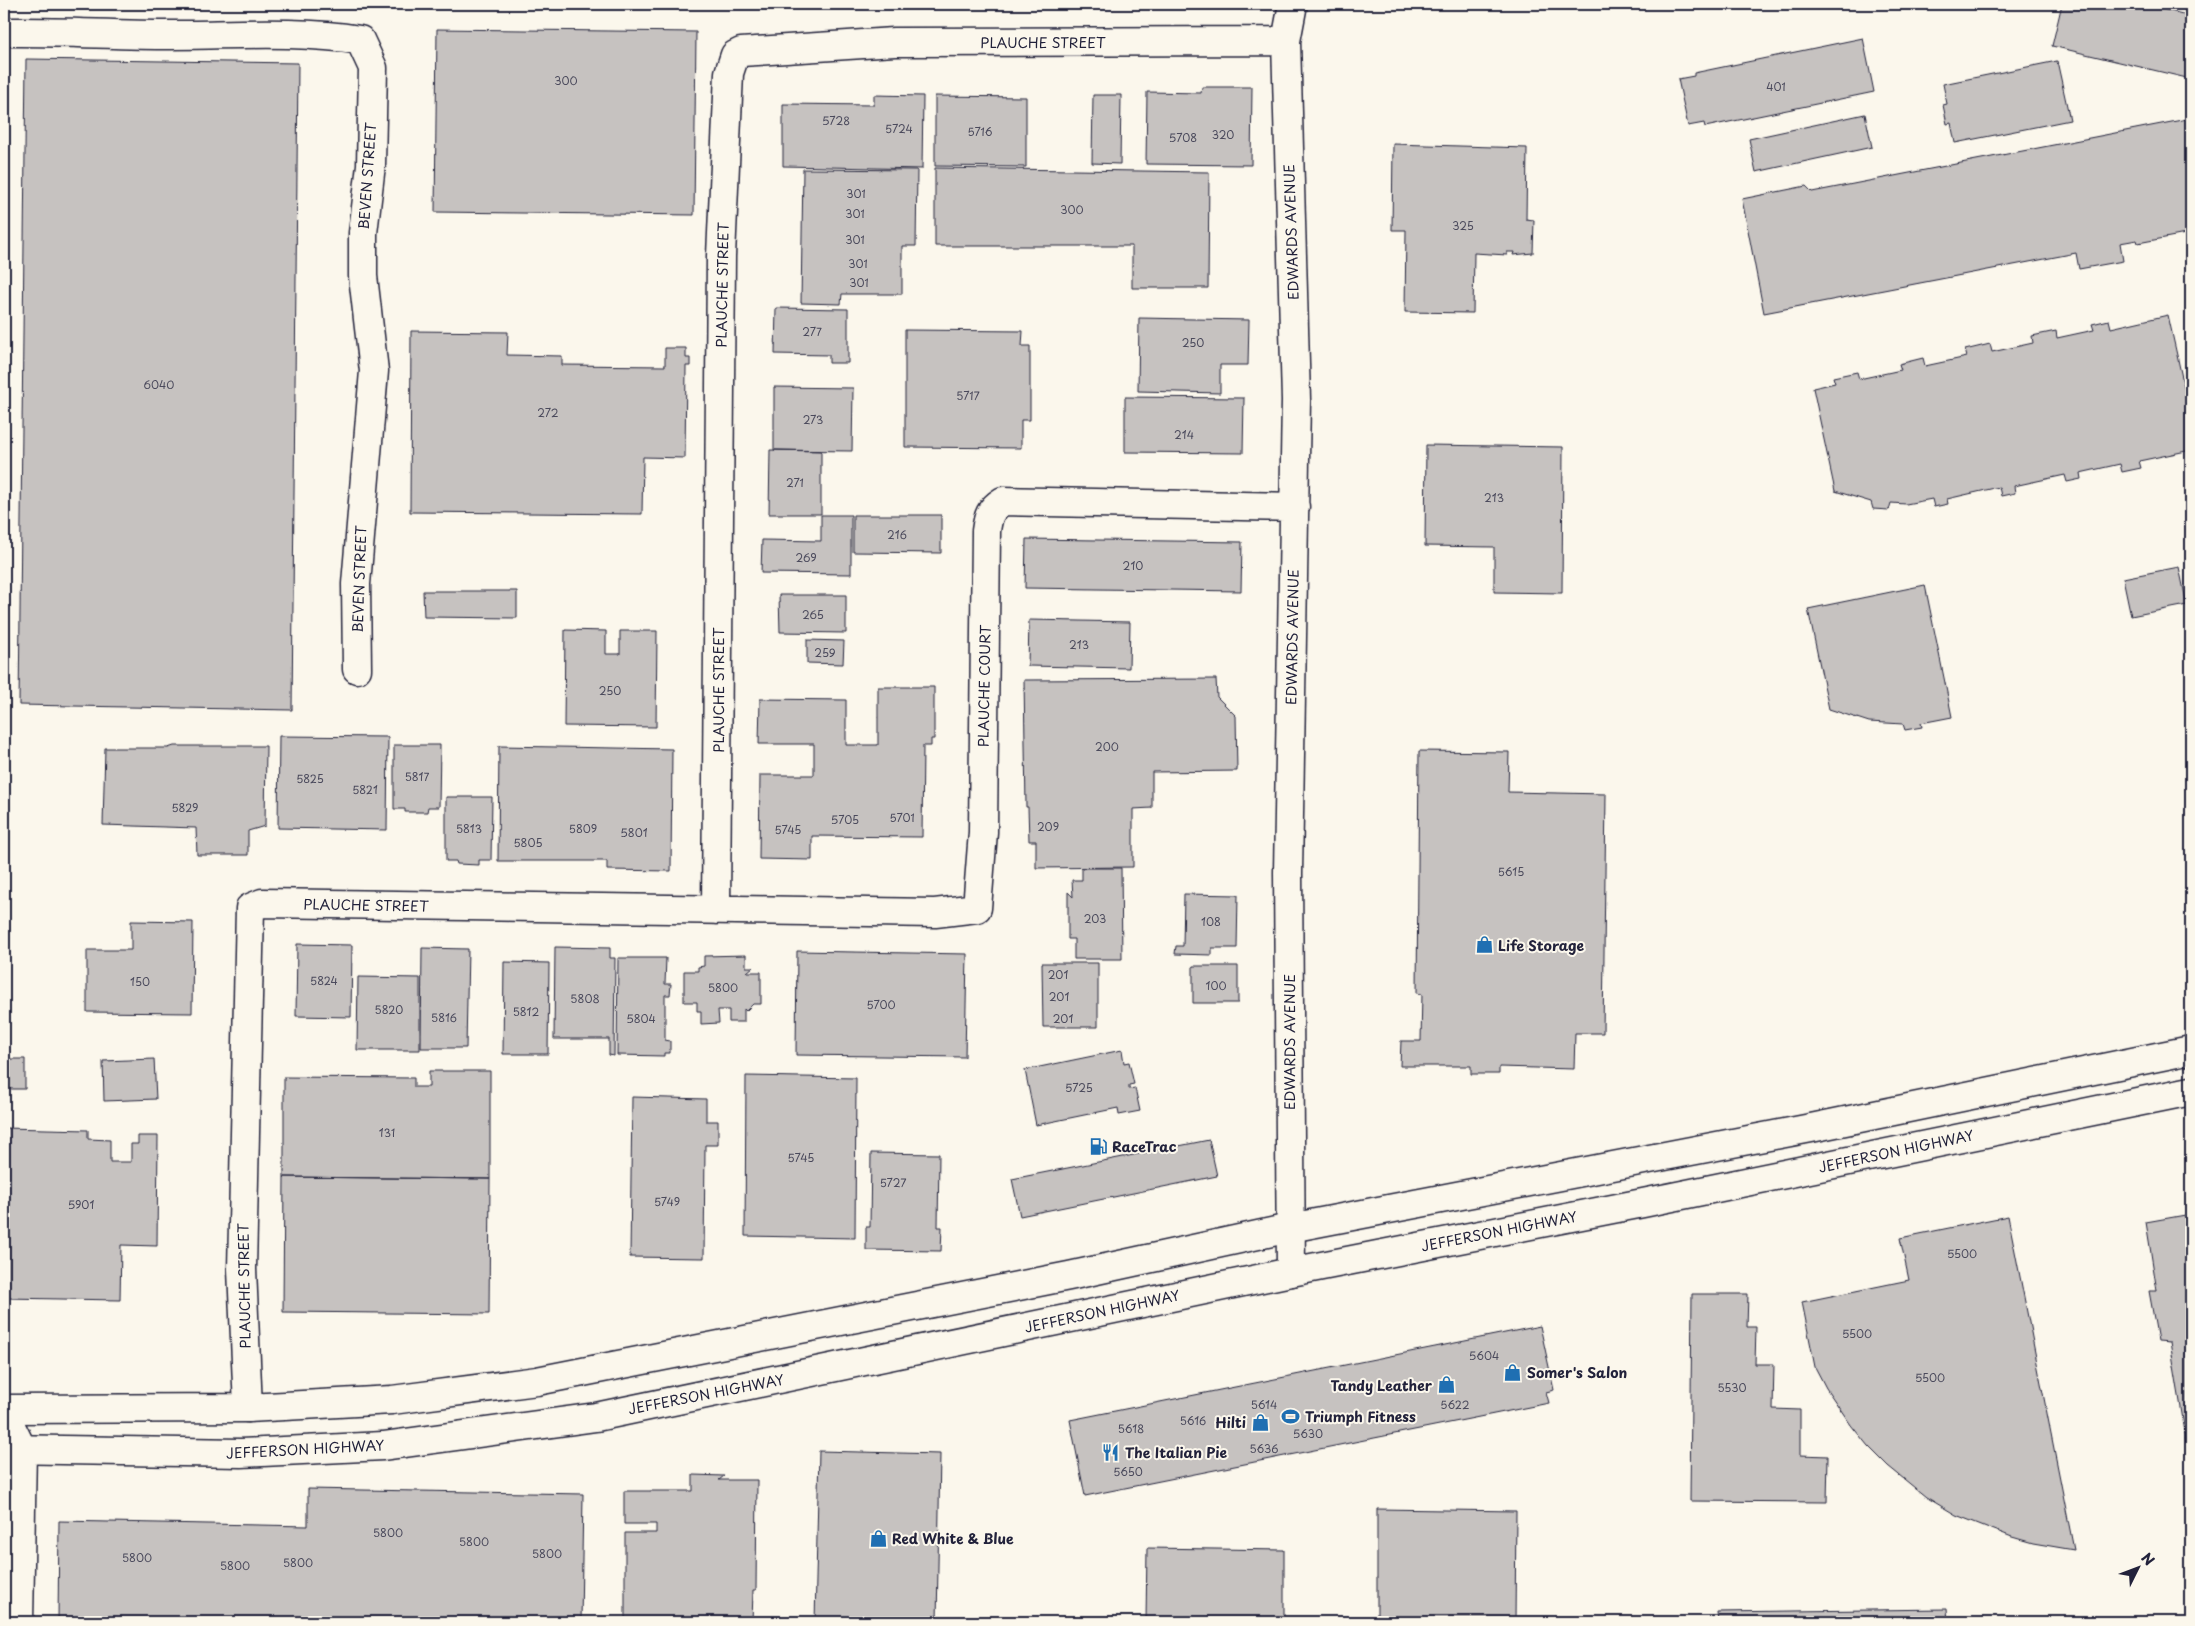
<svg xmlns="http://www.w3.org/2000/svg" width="2195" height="1626" font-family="'Playpen Sans',sans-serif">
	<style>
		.building { fill: #c6c2c0; stroke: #22223b }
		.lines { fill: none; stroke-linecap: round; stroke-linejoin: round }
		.minor-casing { stroke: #22223b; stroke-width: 31 }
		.major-casing { stroke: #22223b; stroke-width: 31 }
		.minor { stroke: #fbf7ec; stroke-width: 28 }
		.major { stroke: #fbf7ec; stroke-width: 28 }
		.labels { text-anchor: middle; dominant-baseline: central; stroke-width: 4; stroke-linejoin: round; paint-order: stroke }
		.number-label { font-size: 11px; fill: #4b4a5c }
		.street-label { font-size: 14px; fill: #22223b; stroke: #fbf7ec }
		.poi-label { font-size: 14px; font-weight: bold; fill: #22223b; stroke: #fbf7ec; text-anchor: start }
	</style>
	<rect width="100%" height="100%" fill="#fbf7ec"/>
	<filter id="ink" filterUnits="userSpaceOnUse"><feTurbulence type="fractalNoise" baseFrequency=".02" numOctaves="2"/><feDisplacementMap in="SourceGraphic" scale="10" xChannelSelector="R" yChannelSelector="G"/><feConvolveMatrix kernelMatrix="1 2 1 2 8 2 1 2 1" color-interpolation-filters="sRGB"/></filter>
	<g filter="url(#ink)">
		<path class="building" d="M2062,4H2141L2191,16V79L2052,46Z
			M437,29L696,32L694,215L435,212Z
			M1863,38L1874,92L1705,127L1704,123L1688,126L1678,79L1694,76V73Z
			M26,59L298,63L292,710L19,705Z
			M2057,61L2070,120L1955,143L1951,123L1947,124L1943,105L1947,104L1943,84Z
			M1202,87H1252L1251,165L1146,164L1147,92L1201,93Z
			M874,95L923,96L922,169L783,166V104L874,105Z
			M1093,95H1121L1120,164L1092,163Z
			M935,96L1026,97V167L935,166Z
			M1865,114L1872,147L1756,172L1749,139Z
			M2187,119L2191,139V233L2138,243L2137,240L2120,243L2123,261L2079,269L2076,253L1764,313L1742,199L1806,186L1812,192Z
			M1393,144L1527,148L1526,219L1534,220L1533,253L1513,255L1514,252H1507V255L1474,253L1473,313L1405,312L1406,230H1392Z
			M935,168L1209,172L1208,288H1132V246H935Z
			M803,169L917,170L916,246H902V294H842L841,304L801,303Z
			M776,308L848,309V363H829V355L775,354Z
			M2168,315L2191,418V450L2139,461L2141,468L2122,472L2120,464L2080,473L2081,479L2067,482L2065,475L2014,486L2015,493L2001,496L1999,487L1947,499L1948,504L1934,507L1932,499L1906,504L1891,503L1889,510L1873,509L1871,502L1835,491L1813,388L1835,383L1833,377L1857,372L1859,379L1901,370L1899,364L1923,358L1925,366L1967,357L1965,350L1990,344L1992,352L2033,343L2032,336L2056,331L2057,338L2094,330L2092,324L2109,320L2111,328Z
			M1139,318L1249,320L1248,365H1220V393L1138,391Z
			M905,330L1023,331L1022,346H1030V420H1021V448L905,447Z
			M411,331L508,332L507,355L562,356V365L665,366V348H686V358H690V366H686L685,458L643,457L642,514L410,512Z
			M774,387L853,388L852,451L774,450Z
			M1125,397L1244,398L1243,453L1125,452Z
			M1426,445L1563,447L1562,593L1494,592V547L1425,546Z
			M770,450L821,451V514H769Z
			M821,515H851V574L761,573L762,540L821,541Z
			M853,515H941V553L853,552Z
			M1026,539L1242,542L1241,591L1025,588Z
			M2179,567L2187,605L2131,616L2123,578Z
			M1925,585L1952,717L1921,723L1922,727L1905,730L1903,724L1869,722L1829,709L1808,609Z
			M423,591H517V618L424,617Z
			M779,595H846V633L780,632Z
			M1029,620L1130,622L1129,668L1028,666Z
			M565,630L606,631V654H620V631H657L656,727L564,726Z
			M807,640L844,641L843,664L807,663Z
			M1216,679L1217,697L1236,716L1237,771L1152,772V808L1133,809V867L1036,868V841H1029L1028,807H1026L1024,680Z
			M878,687H934V739H931V746H923L922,837L812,836V860L759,859L760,775H814V744H759L760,699L846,700V745H878Z
			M279,736L388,737L387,830L278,828Z
			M394,745H440L439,807H428L427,812H405V809H394Z
			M174,746H266L265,826L248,831V855H197L196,828L103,825L105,748H168Z
			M499,746L672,749L671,871L607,870V861H498Z
			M1419,751L1509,752L1508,792L1606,794L1603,1033H1575L1574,1069L1499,1067V1074H1471V1066H1400L1401,1041H1421L1422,994L1417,993Z
			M446,797H492L491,860H479V865L457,864L456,861H446Z
			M1082,868H1121L1122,959H1074V939H1068V892L1073,897L1072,880H1082Z
			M1184,894L1238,895L1237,948H1212V955L1175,954L1176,946H1183Z
			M131,921L193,922L192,1013L87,1012V950H131Z
			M297,944L352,945L351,1017L296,1016Z
			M555,947L610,948V958H615L614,1056L609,1055V1039H554Z
			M422,948L468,949L466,1048H421Z
			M797,951L967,954L965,1057L796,1055Z
			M746,955V967H753L747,972H761V1004H753L746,1011L744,1009V1022H729V1010H718L719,1023L701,1024V1011H697V1002H684V971H698V967L704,966V956Z
			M618,958H666L665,984H671L670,995H665V1040L670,1041V1053H664V1056L617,1055Z
			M504,962L549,963L548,1054H503Z
			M1042,963H1098V1027H1043Z
			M1193,966H1238V1003H1193Z
			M358,977L420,978V1050H357Z
			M1122,1050L1124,1063L1129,1062L1134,1084L1129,1085V1089L1135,1088L1140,1111L1119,1115L1118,1108L1036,1125L1025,1070Z
			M4,1059H25V1089H4Z
			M154,1059L156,1099L104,1101L103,1061Z
			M429,1071H490V1179L284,1177V1077L414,1078V1087H429Z
			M746,1076L856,1078L855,1238L745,1236Z
			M632,1097L706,1099V1121H718V1145H705L704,1258L630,1257Z
			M4,1128L88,1130V1139L110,1140V1162H131V1144H138V1136H158L157,1246L121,1245L120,1300L4,1298Z
			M1209,1140L1217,1176L1020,1216L1012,1179Z
			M871,1153L939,1154L938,1227H942L941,1251L866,1250V1227H870Z
			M284,1177L490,1179L489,1314L283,1312Z
			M2191,1214V1450H2188L2170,1342L2158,1341L2149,1291H2157L2146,1222Z
			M2008,1216L2074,1550L2033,1543L2012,1537L1956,1515L1926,1497L1888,1466L1868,1446L1851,1425L1826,1388L1815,1367L1802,1302L1909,1280L1900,1238Z
			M1692,1294H1748L1747,1327H1756L1755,1364H1774L1773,1409L1800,1410V1455L1828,1456L1827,1502L1690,1501Z
			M1540,1326L1554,1390L1546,1392L1549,1403L1085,1496L1070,1420Z
			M819,1451L940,1454L937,1622H815Z
			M693,1475L724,1476L719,1480H757L756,1590H753L752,1622H625V1533H656V1524H624V1491H693Z
			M308,1489L583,1494L581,1622H58L59,1521L308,1526Z
			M1377,1509L1516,1511L1515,1622H1377Z
			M1147,1548L1284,1550V1622H1146Z
			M1947,1609L1948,1622H1718L1717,1612Z"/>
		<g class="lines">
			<defs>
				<path id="minor" d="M4,32C59,31 115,35 170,35C233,35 297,30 360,40L373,68L371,165L363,233V276L374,371L356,584L357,669
					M716,910L721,256L729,73L735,55L741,52L894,42L1286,41
					M1291,1272L1288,873L1296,400L1286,41L1293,4
					M248,1408L242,1269L250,908L262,903L935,913L977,908L983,832L986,531C988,516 990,509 1003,501L1295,507
					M4,1412L22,1449L19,1622"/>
				<path id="major" d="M4,1409L248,1408L392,1400L537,1381L1069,1276L1290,1228L1811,1128L2191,1050
					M4,1449L241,1453L383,1446L596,1417L1291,1272L1643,1203L2191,1091"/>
			</defs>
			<use href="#minor" class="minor-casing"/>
			<use href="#major" class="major-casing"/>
			<use href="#minor" class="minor"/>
			<use href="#major" class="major"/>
		</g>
	</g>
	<defs>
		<symbol id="shop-bare" viewBox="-9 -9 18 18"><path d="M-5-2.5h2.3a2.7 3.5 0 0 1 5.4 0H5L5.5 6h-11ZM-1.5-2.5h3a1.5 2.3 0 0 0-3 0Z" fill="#1f6fb2" stroke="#fbf7ec" stroke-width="2.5" paint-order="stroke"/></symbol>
		<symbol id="fuel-bare" viewBox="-9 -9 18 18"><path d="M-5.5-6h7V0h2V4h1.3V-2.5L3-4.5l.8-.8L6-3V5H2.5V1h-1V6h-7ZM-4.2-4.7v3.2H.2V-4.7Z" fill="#1f6fb2" stroke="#fbf7ec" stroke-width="2.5" paint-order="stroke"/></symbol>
		<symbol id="stadium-bare" viewBox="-9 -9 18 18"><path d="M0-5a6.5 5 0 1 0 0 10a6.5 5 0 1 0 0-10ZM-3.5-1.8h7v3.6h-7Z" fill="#1f6fb2" stroke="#fbf7ec" stroke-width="2.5" paint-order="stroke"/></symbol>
		<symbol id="restaurant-bare" viewBox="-9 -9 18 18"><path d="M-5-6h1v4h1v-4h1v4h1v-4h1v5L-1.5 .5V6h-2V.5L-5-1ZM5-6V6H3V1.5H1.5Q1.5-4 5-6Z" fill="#1f6fb2" stroke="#fbf7ec" stroke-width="2.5" paint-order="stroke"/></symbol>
	</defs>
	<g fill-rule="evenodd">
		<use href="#shop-bare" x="1472" y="932" width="25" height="25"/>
		<use href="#fuel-bare" x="1086" y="1134" width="25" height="25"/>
		<use href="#shop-bare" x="1500" y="1360" width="25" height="25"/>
		<use href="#shop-bare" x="1434" y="1372" width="25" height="25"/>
		<use href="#stadium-bare" x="1278" y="1404" width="25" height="25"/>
		<use href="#shop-bare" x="1248" y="1410" width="25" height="25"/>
		<use href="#restaurant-bare" x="1098" y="1440" width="25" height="25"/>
		<use href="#shop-bare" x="866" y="1526" width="25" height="25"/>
	</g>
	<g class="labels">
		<g class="number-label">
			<text x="566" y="80">300</text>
			<text x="1776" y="86">401</text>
			<text x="836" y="120">5728</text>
			<text x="899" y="128">5724</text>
			<text x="980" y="131">5716</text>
			<text x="1223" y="134">320</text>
			<text x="1183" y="137">5708</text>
			<text x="856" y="193">301</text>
			<text x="1072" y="209">300</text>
			<text x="855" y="213">301</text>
			<text x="1463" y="225">325</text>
			<text x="855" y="239">301</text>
			<text x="858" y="263">301</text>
			<text x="859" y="282">301</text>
			<text x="812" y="331">277</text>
			<text x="1193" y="342">250</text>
			<text x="159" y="384">6040</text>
			<text x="968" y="395">5717</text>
			<text x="548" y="412">272</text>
			<text x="813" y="419">273</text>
			<text x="1184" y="434">214</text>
			<text x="795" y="482">271</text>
			<text x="1494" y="497">213</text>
			<text x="897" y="534">216</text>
			<text x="806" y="557">269</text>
			<text x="1133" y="565">210</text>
			<text x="813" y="614">265</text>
			<text x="1079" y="644">213</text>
			<text x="825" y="652">259</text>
			<text x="610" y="690">250</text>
			<text x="1107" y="746">200</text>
			<text x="417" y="776">5817</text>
			<text x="310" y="778">5825</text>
			<text x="365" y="789">5821</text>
			<text x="185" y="807">5829</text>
			<text x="902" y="817">5701</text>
			<text x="845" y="819">5705</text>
			<text x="1048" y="826">209</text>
			<text x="469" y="828">5813</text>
			<text x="583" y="828">5809</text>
			<text x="788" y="829">5745</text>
			<text x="634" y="832">5801</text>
			<text x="528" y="842">5805</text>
			<text x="1511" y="871">5615</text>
			<text x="1095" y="918">203</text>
			<text x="1211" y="921">108</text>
			<text x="1058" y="974">201</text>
			<text x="324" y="980">5824</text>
			<text x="140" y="981">150</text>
			<text x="1216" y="985">100</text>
			<text x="723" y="987">5800</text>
			<text x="1059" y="996">201</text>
			<text x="585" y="998">5808</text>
			<text x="881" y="1004">5700</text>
			<text x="389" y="1009">5820</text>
			<text x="526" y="1011">5812</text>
			<text x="444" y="1017">5816</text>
			<text x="641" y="1018">5804</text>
			<text x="1063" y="1018">201</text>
			<text x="1079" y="1087">5725</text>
			<text x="387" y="1132">131</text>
			<text x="801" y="1157">5745</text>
			<text x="893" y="1182">5727</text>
			<text x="667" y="1201">5749</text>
			<text x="81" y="1204">5901</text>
			<text x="1962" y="1253">5500</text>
			<text x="1857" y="1333">5500</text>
			<text x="1484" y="1355">5604</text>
			<text x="1930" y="1377">5500</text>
			<text x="1732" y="1387">5530</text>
			<text x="1264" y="1404">5614</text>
			<text x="1455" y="1404">5622</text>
			<text x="1193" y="1420">5616</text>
			<text x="1131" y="1428">5618</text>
			<text x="1308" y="1433">5630</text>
			<text x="1264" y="1448">5636</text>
			<text x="1128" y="1471">5650</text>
			<text x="388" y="1532">5800</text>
			<text x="474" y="1541">5800</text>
			<text x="547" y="1553">5800</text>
			<text x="137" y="1557">5800</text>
			<text x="298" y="1562">5800</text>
			<text x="235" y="1565">5800</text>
		</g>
		<g class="street-label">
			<text x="1043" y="42">PLAUCHE STREET</text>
			<text transform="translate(367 176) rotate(-86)">BEVEN STREET</text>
			<text transform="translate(1291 232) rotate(-92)">EDWARDS AVENUE</text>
			<text transform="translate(722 285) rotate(-89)">PLAUCHE STREET</text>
			<text transform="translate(359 579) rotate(-88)">BEVEN STREET</text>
			<text transform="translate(1292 637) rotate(-89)">EDWARDS AVENUE</text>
			<text transform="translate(984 686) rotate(-89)">PLAUCHE COURT</text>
			<text transform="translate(718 690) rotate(-90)">PLAUCHE STREET</text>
			<text transform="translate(366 905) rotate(1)">PLAUCHE STREET</text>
			<text transform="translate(1289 1042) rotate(-90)">EDWARDS AVENUE</text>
			<text transform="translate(1896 1151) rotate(-12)">JEFFERSON HIGHWAY</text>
			<text transform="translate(1499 1231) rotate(-11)">JEFFERSON HIGHWAY</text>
			<text transform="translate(244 1286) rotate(-91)">PLAUCHE STREET</text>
			<text transform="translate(1102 1311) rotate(-12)">JEFFERSON HIGHWAY</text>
			<text transform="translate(706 1394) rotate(-11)">JEFFERSON HIGHWAY</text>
			<text transform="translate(305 1449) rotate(-3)">JEFFERSON HIGHWAY</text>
		</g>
		<g class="poi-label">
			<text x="1498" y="945">Life Storage</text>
			<text x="1112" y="1146">RaceTrac</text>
			<text x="1527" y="1372">Somer's Salon</text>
			<text x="1432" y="1385" text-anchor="end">Tandy Leather</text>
			<text x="1305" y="1416">Triumph Fitness</text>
			<text x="1246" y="1422" text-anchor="end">Hilti</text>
			<text x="1125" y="1452">The Italian Pie</text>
			<text x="892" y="1538">Red White &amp; Blue</text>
		</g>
	</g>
	<rect width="2195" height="1626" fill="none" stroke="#fbf7ec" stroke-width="20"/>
	<rect x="10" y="10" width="2175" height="1606" fill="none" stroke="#22223b" stroke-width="2" filter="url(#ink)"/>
	<g transform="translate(2138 1568) rotate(48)" stroke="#fbf7ec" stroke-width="4" paint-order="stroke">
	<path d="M0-4L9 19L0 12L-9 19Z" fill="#22223b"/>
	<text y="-8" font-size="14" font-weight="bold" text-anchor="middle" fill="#22223b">N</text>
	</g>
</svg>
